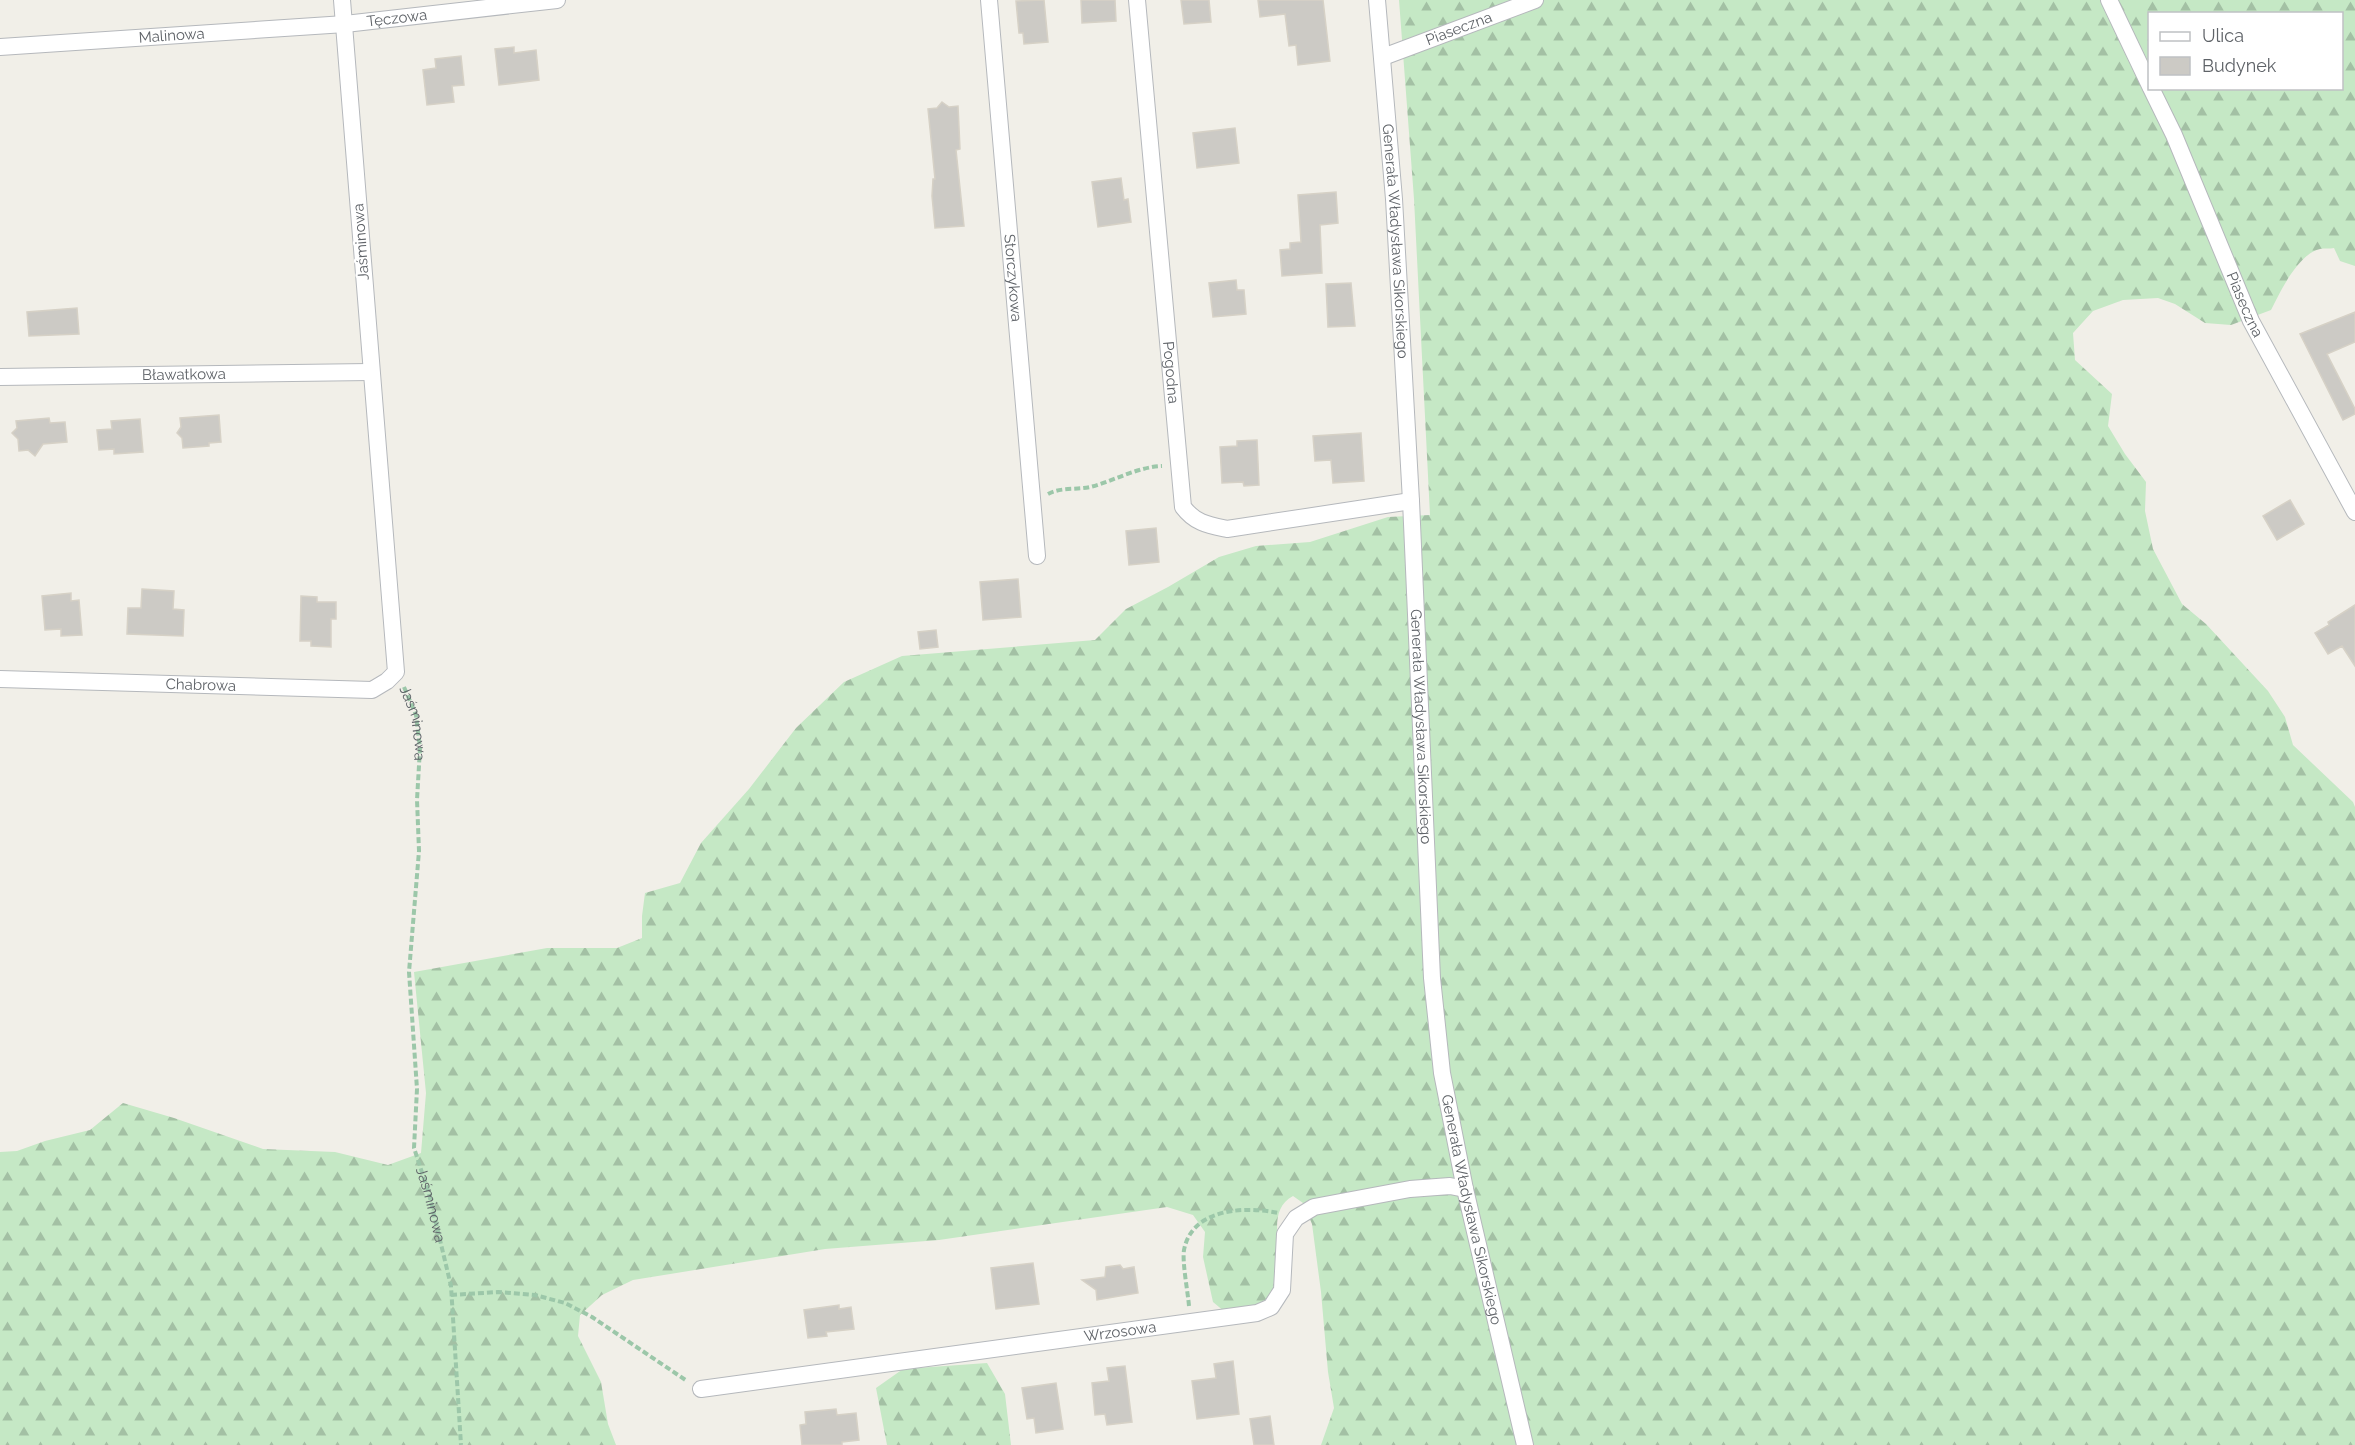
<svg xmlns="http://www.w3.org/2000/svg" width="2355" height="1445" font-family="Raleway,sans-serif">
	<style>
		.forest { fill: url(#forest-firs); fill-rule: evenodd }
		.building { fill: #cccac5; stroke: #d6d1c6; stroke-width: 1.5 }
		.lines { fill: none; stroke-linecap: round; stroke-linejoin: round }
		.street-casing { stroke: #b5b8bc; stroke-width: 18 }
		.path { stroke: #9cc7a9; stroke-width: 4; stroke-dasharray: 6 3; stroke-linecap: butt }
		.street { stroke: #fff; stroke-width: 16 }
		.labels { text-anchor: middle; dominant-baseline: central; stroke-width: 4.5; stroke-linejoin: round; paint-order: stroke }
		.street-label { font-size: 15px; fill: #5f6368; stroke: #fff }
	</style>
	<defs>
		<pattern id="forest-firs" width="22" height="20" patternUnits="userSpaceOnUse" patternTransform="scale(1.5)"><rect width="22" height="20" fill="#c5e8c5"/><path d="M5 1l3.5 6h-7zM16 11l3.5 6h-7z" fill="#a3c0a4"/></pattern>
	</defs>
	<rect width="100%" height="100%" fill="#f1efe8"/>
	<path class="forest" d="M1399,0H2355V266L2340,261L2334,248C2330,249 2324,248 2320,249C2298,254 2280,292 2271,310L2231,325L2205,323L2175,304L2158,298L2123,300L2093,311L2073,333L2075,360L2112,394L2108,426L2125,454L2146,482L2145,511L2153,549L2182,604L2206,624L2268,691L2285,717L2293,745L2353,802L2355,807V1445H1321L1334,1408L1328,1372L1321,1292L1312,1224L1303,1203L1293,1196C1247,1221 1326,1303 1225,1312L1213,1302L1203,1257L1205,1232L1193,1215L1167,1207L939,1240L825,1249L633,1280L602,1295L580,1315L578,1336L601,1382L608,1424L616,1445H0V1152L17,1151L45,1141L90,1130L123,1103L174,1118L263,1149L335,1152L388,1165L421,1153L426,1093L414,972L547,948H617L642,938V916L645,893L680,883L701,843L749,789L796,728L844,682L902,656L1095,640L1126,609L1168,587L1219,557L1256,546L1310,542L1388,517L1430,515L1414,199ZM2150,14H2342V88H2150Z
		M987,1363L1005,1394L1011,1445H887L876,1388L903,1369Z"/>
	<path class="building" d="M1044,0L1048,42L1024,44L1023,33H1019L1016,1Z
		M1081,0H1115L1116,21L1082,23Z
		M1181,0H1209L1211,22L1184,24Z
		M1258,0H1323L1330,61L1298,65L1296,45L1289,46L1285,14L1260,17Z
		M514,47V53L536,50L539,80L499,85L495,49Z
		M461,56L464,85L452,86L454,102L427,105L423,70L436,68L435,59Z
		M942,102L949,107L958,106L960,149L956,150L964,226L935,228L932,196L933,179H935L928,109L937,108Z
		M1235,128L1239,163L1197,168L1193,133Z
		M1121,178L1124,200L1128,199L1131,222L1098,227L1092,182Z
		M1336,192L1338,223L1320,225L1322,273L1282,276L1280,250L1290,249V243L1301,242L1298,195Z
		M1236,280L1237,290H1244L1246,314L1213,317L1209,283Z
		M1351,283L1355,326L1328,327L1326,284Z
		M77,308L79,334L29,336L27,312Z
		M2355,312V342L2327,354L2355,409V414L2343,420L2300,334Z
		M219,415L221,442L209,443V446L183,448L182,438L177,433L181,427L180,418Z
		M49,418L50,423L65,422L67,442L43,444L35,456L28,450L19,451L18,439L12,433L17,428L16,421Z
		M140,419L143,452L114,454V449L99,450L97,430L112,429L111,421Z
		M1361,433L1364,481L1333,483L1331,460L1315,461L1313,436Z
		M1257,440L1259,485L1244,486L1243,482L1222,483L1220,447L1237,446V441Z
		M2290,500L2304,524L2277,540L2263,516Z
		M1156,528L1159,562L1129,565L1126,531Z
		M1018,579L1021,617L983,620L980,582Z
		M142,589L174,591L173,609L184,610L183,636L127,634L128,608H141Z
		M71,593V601L79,600L82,635L61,636V629L45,630L42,596Z
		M301,596L317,597V602H336V619H331V647L311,646V641H300Z
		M2355,605V666L2342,646L2328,654L2315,633L2329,625L2328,622Z
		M936,630L938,647L920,649L918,632Z
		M1033,1263L1039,1304L996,1309L991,1268Z
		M1120,1265L1123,1269L1134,1267L1138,1293L1097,1300L1096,1290L1082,1280L1105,1277L1106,1267Z
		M839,1305V1309L851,1307L854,1329L826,1332L827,1336L808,1338L804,1310Z
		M1233,1361L1239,1414L1197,1419L1192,1381L1216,1378L1214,1364Z
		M1125,1366L1132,1422L1107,1425L1105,1414L1095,1415L1092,1383L1109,1381L1107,1368Z
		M1056,1383L1063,1429L1036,1433L1034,1418L1027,1419L1022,1388Z
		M836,1409L837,1415L856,1413L859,1440L842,1442V1445H802L800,1425L806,1424L805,1412Z
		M1270,1416L1274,1445H1254L1250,1419Z"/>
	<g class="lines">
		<defs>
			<g id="street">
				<path id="s2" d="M989,0L1037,556"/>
				<path id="s3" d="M1137,0L1183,507C1195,523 1208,525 1227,529L1411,501"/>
				<path id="s4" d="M1377,0L1394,199L1411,501L1432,978L1442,1073L1465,1189L1525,1445"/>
				<path d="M2109,0L2150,86"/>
				<path id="s5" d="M0,47L345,24L557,0"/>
				<path id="s6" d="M1383,57L1535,0"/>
				<path id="s7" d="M2151,88L2174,135L2251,321L2355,512"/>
				<path id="s8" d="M0,377L370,372"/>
				<path id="s9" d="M0,679L372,690L387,681L396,672L342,0"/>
				<path id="s10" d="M701,1389L1257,1313L1271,1307L1282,1290L1285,1234L1296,1218L1314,1207L1410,1189L1450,1186L1465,1189"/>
			</g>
		</defs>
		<use href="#street" class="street-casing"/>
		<g class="path">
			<path d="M1048,494C1061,487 1076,490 1090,487C1114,481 1137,467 1162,466"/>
			<path id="s1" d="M404,687L416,715L420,748L417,800L419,851L409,972L417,1089L414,1148L429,1194L451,1286L461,1445"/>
			<path d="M451,1295L498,1292L535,1295L565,1303L592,1317L687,1381"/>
			<path d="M1189,1306C1188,1293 1182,1262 1184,1250C1192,1208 1245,1206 1278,1213"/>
		</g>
		<use href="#street" class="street"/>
	</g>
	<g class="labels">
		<g class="street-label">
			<text stroke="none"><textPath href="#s5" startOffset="398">Tęczowa</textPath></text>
			<text stroke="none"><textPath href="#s6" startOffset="81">Piaseczna</textPath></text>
			<text stroke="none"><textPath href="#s5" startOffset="172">Malinowa</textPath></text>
			<text stroke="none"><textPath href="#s4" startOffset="242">Generała Władysława Sikorskiego</textPath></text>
			<text transform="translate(361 242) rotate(-94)">Jaśminowa</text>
			<text stroke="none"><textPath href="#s2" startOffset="279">Storczykowa</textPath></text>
			<text stroke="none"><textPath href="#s7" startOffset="236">Piaseczna</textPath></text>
			<text stroke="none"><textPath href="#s3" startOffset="374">Pogodna</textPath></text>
			<text stroke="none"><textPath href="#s8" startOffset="184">Bławatkowa</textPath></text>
			<text stroke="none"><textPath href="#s9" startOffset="201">Chabrowa</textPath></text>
			<text stroke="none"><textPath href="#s1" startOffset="38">Jaśminowa</textPath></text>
			<text stroke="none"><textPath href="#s4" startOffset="728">Generała Władysława Sikorskiego</textPath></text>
			<text stroke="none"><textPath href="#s1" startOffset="524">Jaśminowa</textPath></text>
			<text stroke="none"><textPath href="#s4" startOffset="1215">Generała Władysława Sikorskiego</textPath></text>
			<text stroke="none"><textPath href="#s10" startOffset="423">Wrzosowa</textPath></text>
		</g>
	</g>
	<rect x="2148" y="12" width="195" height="78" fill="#ffffff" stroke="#bfc1c3" stroke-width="1.5"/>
	<rect x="2160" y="32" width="30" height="9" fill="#ffffff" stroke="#bfc1c3" stroke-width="1.5"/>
	<text x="2202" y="42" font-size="18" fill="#5f6368">Ulica</text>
	<rect x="2160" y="57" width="30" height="18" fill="#cccac5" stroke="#bfc1c3" stroke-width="1.5"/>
	<text x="2202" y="72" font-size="18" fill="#5f6368">Budynek</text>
</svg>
